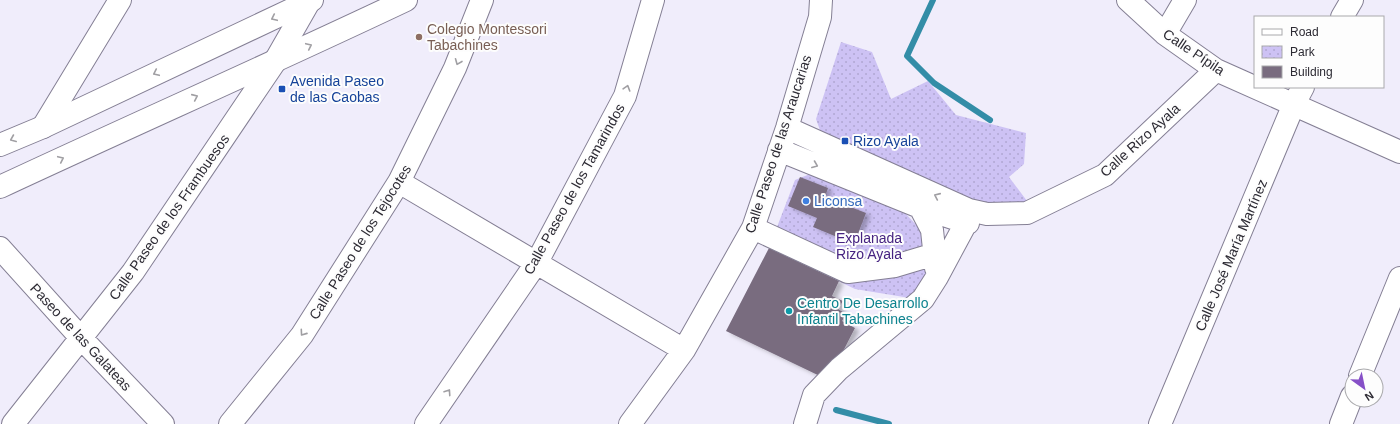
<svg xmlns="http://www.w3.org/2000/svg" width="1400" height="424" font-family="Arial,sans-serif">
	<style>
		.park { fill: url(#park-dots) }
		.lines { fill: none; stroke-linecap: round; stroke-linejoin: round }
		.stream { stroke: #338da7; stroke-width: 6 }
		.building { fill: #796c7f; filter: url(#shadow) }
		.minor-casing { stroke: #847f94; stroke-width: 24 }
		.major-casing { stroke: #847f94; stroke-width: 24 }
		.minor { stroke: #fff; stroke-width: 22 }
		.major { stroke: #fff; stroke-width: 22 }
		.oneway { stroke: #a09fa3 }
		.education-dot { fill: #8d6e63; stroke: #fdfdfd; stroke-width: 1.5 }
		.transit-dot { fill: #1a4fb4; stroke: #fdfdfd; stroke-width: 1.5 }
		.shop-dot { fill: #3f7fe0; stroke: #fdfdfd; stroke-width: 1.5 }
		.culture-dot { fill: #0f9aa8; stroke: #fdfdfd; stroke-width: 1.5 }
		.labels { text-anchor: middle; dominant-baseline: central; stroke-width: 4; stroke-linejoin: round; paint-order: stroke }
		.education-label { font-size: 14px; fill: #785e54; stroke: #fdfdfd; text-anchor: start }
		.street-label { font-size: 14px; fill: #2c2a33; stroke: #fdfdfd }
		.transit-label { font-size: 14px; fill: #164399; stroke: #fdfdfd; text-anchor: start }
		.shop-label { font-size: 14px; fill: #366cbe; stroke: #fdfdfd; text-anchor: start }
		.park-label { font-size: 14px; fill: #462381; stroke: #fdfdfd }
		.culture-label { font-size: 14px; fill: #0d838f; stroke: #fdfdfd; text-anchor: start }
	</style>
	<defs>
		<pattern id="park-dots" width="8" height="8" patternUnits="userSpaceOnUse"><rect width="8" height="8" fill="#cdc2f4"/><path d="M2 2h.1M6 6h.1" fill="none" stroke="#b0a7d2" stroke-width="1.8" stroke-linecap="round"/></pattern>
		<filter id="shadow"><feDropShadow dx="4.5" dy="2.5" stdDeviation="2" flood-color="#0004"/></filter>
	</defs>
	<rect width="100%" height="100%" fill="#f0edfb"/>
	<path class="park" d="M841,42L872,52L891,99L928,81L956,115L1026,133L1024,164L1009,177L1027,201L1009,209L990,208L822,136L816,119Z
		M810,174L905,213L922,231L928,275L916,299L855,289L769,248L795,180Z"/>
	<g class="lines">
		<path class="stream" d="M933,0L907,56L934,83L990,120
			M836,410L889,424"/>
	</g>
	<path class="building" d="M800,177L828,188L825,197L866,213L854,244L813,227L817,218L788,206Z
		M769,248L839,281L832,296L843,301L838,309L846,314L842,321L855,328L838,361L824,378L726,331Z"/>
	<g class="lines">
		<defs>
			<path id="minor" d="M1128,0L1165,34L1216,70L1400,152
				M1342,17L1352,0
				M1165,34L1185,0
				M43,127L120,0
				M787,128L969,210L987,214L1027,213L1105,175L1216,70
				M779,150L920,207L968,223
				M399,182L684,350
				M920,207L932,230L936,268
				M753,228L848,272L895,266L935,254
				M0,248L81,338L163,424
				M1360,376L1400,278
				M13,424L133,272L274,63L310,0
				M230,424L302,335L399,182L455,68L482,0
				M426,424L537,262L625,96L653,0
				M630,424L684,350L753,228L787,128L820,17L821,0
				M805,424L814,395L839,369L923,299L937,277L966,223L969,210
				M1160,424L1294,104L1303,87
				M1341,424L1352,396"/>
			<path id="major" d="M0,145L43,127L312,0
				M0,187C135,124 271,64 406,0"/>
		</defs>
		<use href="#minor" class="minor-casing"/>
		<use href="#major" class="major-casing"/>
		<use href="#minor" class="minor"/>
		<use href="#major" class="major"/>
	</g>
	<defs><path id="oneway-chevron" d="M-2-3.5L2.5 0L-2 3.5" fill="none" stroke-width="1.6" stroke-linecap="round" stroke-linejoin="round"/></defs>
	<g class="oneway">
		<use href="#oneway-chevron" transform="translate(274 18) rotate(155)"/>
		<use href="#oneway-chevron" transform="translate(309 46) rotate(-25)"/>
		<use href="#oneway-chevron" transform="translate(458 62) rotate(112)"/>
		<use href="#oneway-chevron" transform="translate(156 73) rotate(155)"/>
		<use href="#oneway-chevron" transform="translate(627 88) rotate(-73)"/>
		<use href="#oneway-chevron" transform="translate(195 97) rotate(-24)"/>
		<use href="#oneway-chevron" transform="translate(13 139) rotate(157)"/>
		<use href="#oneway-chevron" transform="translate(61 159) rotate(-25)"/>
		<use href="#oneway-chevron" transform="translate(815 165) rotate(22)"/>
		<use href="#oneway-chevron" transform="translate(937 196) rotate(-156)"/>
		<use href="#oneway-chevron" transform="translate(303 333) rotate(125)"/>
		<use href="#oneway-chevron" transform="translate(448 392) rotate(-56)"/>
	</g>
	<circle class="education-dot" cx="419" cy="37" r="4"/>
	<g class="transit-dot">
		<rect x="278" y="85" width="8" height="8" rx="2"/>
		<rect x="841" y="137" width="8" height="8" rx="2"/>
	</g>
	<circle class="shop-dot" cx="806" cy="201" r="4"/>
	<circle class="culture-dot" cx="789" cy="311" r="4"/>
	<g class="labels">
		<g class="education-label">
			<text x="427" y="29">Colegio Montessori<tspan x="427" dy="16">Tabachines</tspan></text>
		</g>
		<g class="street-label">
			<text transform="translate(1194 52) rotate(34)">Calle Pípila</text>
			<text transform="translate(1140 140) rotate(-42)">Calle Rizo Ayala</text>
			<text transform="translate(778 144) rotate(-72)">Calle Paseo de las Araucarias</text>
			<text transform="translate(574 189) rotate(-61)">Calle Paseo de los Tamarindos</text>
			<text transform="translate(169 217) rotate(-55)">Calle Paseo de los Frambuesos</text>
			<text transform="translate(360 242) rotate(-58)">Calle Paseo de los Tejocotes</text>
			<text transform="translate(1231 255) rotate(-67)">Calle José María Martínez</text>
			<text transform="translate(81 337) rotate(47)">Paseo de las Galateas</text>
		</g>
		<g class="transit-label">
			<text x="290" y="81">Avenida Paseo<tspan x="290" dy="16">de las Caobas</tspan></text>
			<text x="853" y="141">Rizo Ayala</text>
		</g>
		<g class="shop-label">
			<text x="814" y="201">Liconsa</text>
		</g>
		<g class="park-label">
			<text x="869" y="238">Explanada<tspan x="869" dy="16">Rizo Ayala</tspan></text>
		</g>
		<g class="culture-label">
			<text x="797" y="303">Centro De Desarrollo<tspan x="797" dy="16">Infantil Tabachines</tspan></text>
		</g>
	</g>
	<rect x="1254" y="16" width="130" height="72" fill="#fdfdfd" stroke="#a9a9ac"/>
	<rect x="1262" y="29" width="20" height="6" fill="#ffffff" stroke="#a9a9ac"/>
	<text x="1290" y="36" font-size="12" fill="#2c2a33">Road</text>
	<rect x="1262" y="46" width="20" height="12" fill="url(#park-dots)" stroke="#a9a9ac"/>
	<text x="1290" y="56" font-size="12" fill="#2c2a33">Park</text>
	<rect x="1262" y="66" width="20" height="12" fill="#796c7f" stroke="#a9a9ac"/>
	<text x="1290" y="76" font-size="12" fill="#2c2a33">Building</text>
	<g transform="translate(1364 388) rotate(147)"><circle r="19" fill="#fdfdfd" stroke="#a9a9ac"/>
	<path d="M0-3L7 15L0 10L-7 15Z" fill="#8650c7"/>
	<text y="-6" font-size="11" font-weight="bold" text-anchor="middle" fill="#2c2a33">N</text>
	</g>
</svg>
